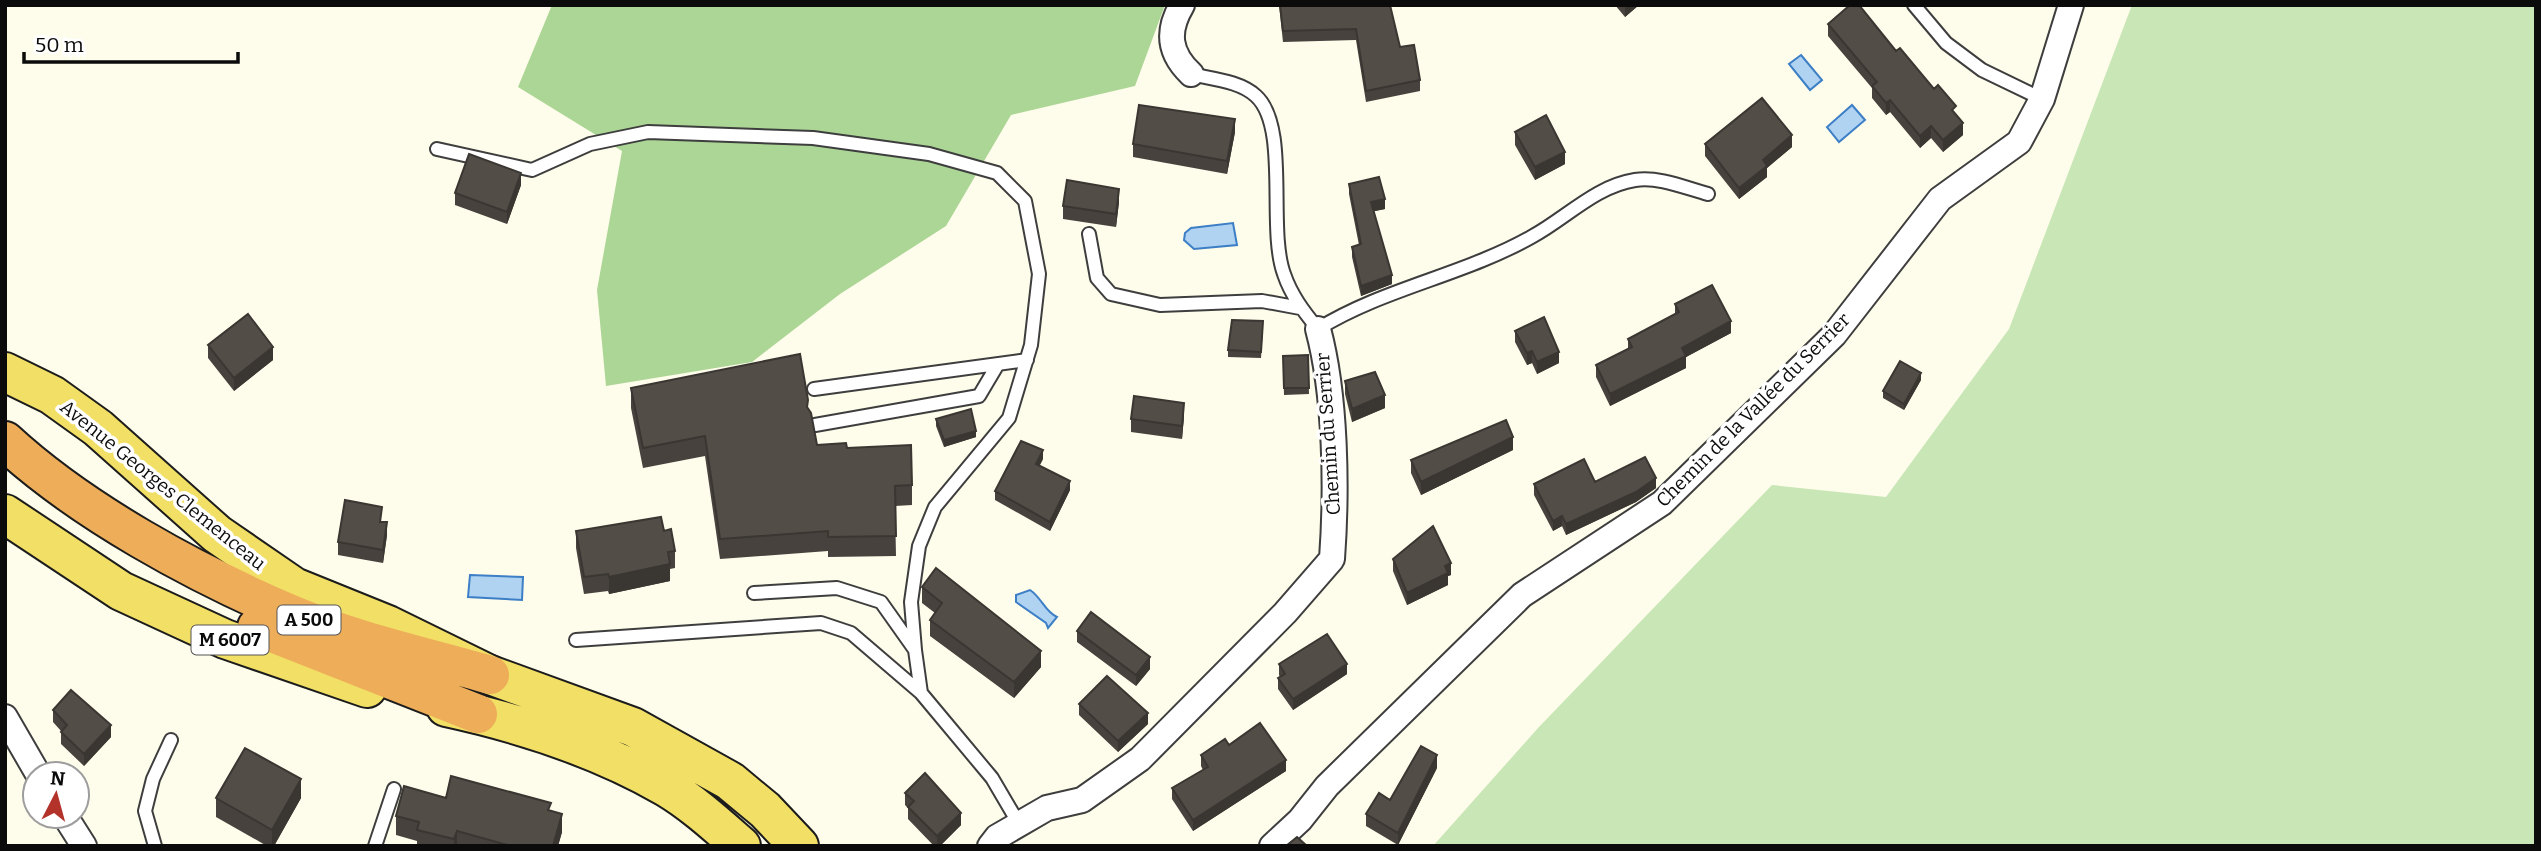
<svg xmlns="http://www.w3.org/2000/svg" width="2541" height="851" font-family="Bitter,serif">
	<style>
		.green { fill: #c9e6b6 }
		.forest { fill: #acd696 }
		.water { fill: #b1d3f2; stroke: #3c7fc6; stroke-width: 2 }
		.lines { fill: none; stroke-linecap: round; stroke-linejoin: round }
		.lane-casing { stroke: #3e3e3e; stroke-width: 16 }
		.street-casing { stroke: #3e3e3e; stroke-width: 28 }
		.primary-casing { stroke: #1c1c1c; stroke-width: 42 }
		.highway-casing { stroke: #1c1c1c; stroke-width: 42 }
		.lane { stroke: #fff; stroke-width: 12 }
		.street { stroke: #fff; stroke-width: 24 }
		.primary { stroke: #f2df66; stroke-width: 38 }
		.highway { stroke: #edad59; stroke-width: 38 }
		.wall { fill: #47423e }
		.shaded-wall { fill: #3a3632 }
		.building { fill: #534d48; stroke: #3a3632; stroke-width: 2 }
		.labels { text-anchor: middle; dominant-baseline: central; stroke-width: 7; stroke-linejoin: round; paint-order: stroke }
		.shield { fill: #fff; stroke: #545454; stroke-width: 2 }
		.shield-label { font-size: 18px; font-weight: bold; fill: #0b0b0b }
		.street-label { font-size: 19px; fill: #0b0b0b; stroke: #fff }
	</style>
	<rect width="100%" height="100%" fill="#fefcea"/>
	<path class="green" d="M2132,5H2536V846H1433L1538,728L1772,485L1886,497L2009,329Z"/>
	<path class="forest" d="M552,5H1165L1135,86L1011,115L946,226L840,294L752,362L606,386L597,290L622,151L518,87Z"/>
	<path class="water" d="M1801,55L1822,80L1810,90L1789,64Z
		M1852,105L1865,120L1839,142L1827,127Z
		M1233,223L1237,245L1194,249L1184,240L1185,233L1191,228Z
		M470,575L523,577L522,600L468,597Z
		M1030,590C1042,598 1045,612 1057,617L1048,628L1046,623L1016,602V595Z"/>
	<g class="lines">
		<defs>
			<path id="lane" d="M1914,5L1946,43L1982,70L2042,99
				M1191,74C1212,79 1240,81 1256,96C1290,127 1267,228 1284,274C1291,295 1304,312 1318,329C1384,288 1465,275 1533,236C1566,218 1596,186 1635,180C1658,176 1686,188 1708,194
				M437,149L532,170L590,144L648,132L813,138L929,154L997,173L1025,201L1039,274L1031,345L1009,418L935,507L919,546L911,602L915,650
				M1089,234L1097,278L1111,294L1160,305L1262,301L1300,308
				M814,389L1027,360
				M815,425L979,396L998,364
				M754,593L837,588L881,602L915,650L921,693
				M576,640L821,623L851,633L921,693L992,778L1019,824
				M155,846L145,811L153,779L171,740
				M375,846L394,789"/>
			<path id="street" d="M1182,5C1166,32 1169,53 1191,74
				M5,717L38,774
				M65,816L84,846
				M990,846L997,837L1047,808L1082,800L1140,759L1285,613L1332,559C1337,490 1336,396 1318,329
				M1272,846L1300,820L1327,786L1522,595L1662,503L1834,335L1940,199L2019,142L2042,99L2071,5"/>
			<path id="primary" d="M5,372L52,395L98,428L217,534L294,587L388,625L490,675L633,727L730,781L765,810L799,846
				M5,514L121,591L225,639L367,688
				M446,707C520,723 600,749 666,787C693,803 717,825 741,846"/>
			<path id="highway" d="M5,441C82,512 195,573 291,614C355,641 424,656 490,675
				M257,627L478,714"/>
		</defs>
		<use href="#lane" class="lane-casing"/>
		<use href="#street" class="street-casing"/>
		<use href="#primary" class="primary-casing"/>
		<use href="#highway" class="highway-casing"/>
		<use href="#lane" class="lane"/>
		<use href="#street" class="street"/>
		<use href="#primary" class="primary"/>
		<use href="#highway" class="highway"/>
	</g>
	<path class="wall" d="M1279,5H1390L1400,47L1420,80V91L1366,102L1356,40L1283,42Z
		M1615,5H1639L1625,17Z
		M1828,24L1896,51L1956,115L1963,135L1943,152L1931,138L1920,148L1890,112L1886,115L1872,98V88L1828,36Z
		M1235,132L1227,174L1133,157V144Z
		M1515,132L1565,164L1535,180L1515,145Z
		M1705,144L1792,147L1767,168V177L1739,199L1705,156Z
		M1349,184L1385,209L1374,211L1392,284L1361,296L1352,257V247L1359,245L1349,194Z
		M521,185L507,224L455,205V193Z
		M1119,202L1116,227L1063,219V206Z
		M1675,304L1731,333L1686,357V368L1610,406L1596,377V365L1628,349V339L1675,314Z
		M1263,328L1261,358L1228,357V350Z
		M1515,331L1559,363L1537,374L1532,363L1527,365L1515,342Z
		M208,345L273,360L234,391L208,358Z
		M1308,355L1309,394L1284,395L1283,356Z
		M1921,380L1904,410L1883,398V391Z
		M1345,381L1385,408L1352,422L1345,394Z
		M631,388L808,410L817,445L847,448L912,485V505L895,506L896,556L828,557V551L720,559L705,456L643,468L631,408Z
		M1184,416L1182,439L1131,432V419Z
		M936,419L976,437L944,447L936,426Z
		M1513,450L1421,495L1411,473V460Z
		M1043,459L1039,466L1070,490L1050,531L995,500V491Z
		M1595,482L1656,488L1636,502L1566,535L1562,526L1553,531L1534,495V484Z
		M576,531H664L675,551V568L670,569V581L609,594L608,591L584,594L576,548Z
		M387,535L383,563L338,555V542Z
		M1393,559L1451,575L1448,576V585L1407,605L1393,571Z
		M922,587L1041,667L1014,698L930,636V620L935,613L922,603Z
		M1077,631L1150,669L1136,686L1077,642Z
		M1279,664L1347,674L1293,710L1278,689V678L1280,677L1279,675Z
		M1079,704L1148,724L1118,752L1079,715Z
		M53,710L111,737L84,766L61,744V731L53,722Z
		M1229,745L1286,771L1193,831L1172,799V788L1203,770L1201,766V755Z
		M1437,768L1398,845L1366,826V814L1390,800Z
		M905,793L961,825L940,846H934L908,819V808L905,805Z
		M216,798H301L274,846H267L216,817Z
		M446,798L551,811L562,832L558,846H417V841L396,835V816Z"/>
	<path class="shaded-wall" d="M1626,5H1639L1625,17V6Z
		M1890,100V112L1886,115V103Z
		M1235,119V132L1227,174V161Z
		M1963,123V135L1943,152V140Z
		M1931,126V138L1920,148V136Z
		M1792,135V147L1767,168V177L1739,199V188L1763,160Z
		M1565,152V164L1535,180V167Z
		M521,173V185L507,224V212Z
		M1119,189V202L1116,227V214Z
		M1385,199V209L1371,212V202Z
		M1392,275V284L1361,296V286Z
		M1731,321V333L1686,357V368L1610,406V394L1682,348Z
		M273,347V360L234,391V378Z
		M1532,351V363L1527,365V353Z
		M1559,352V363L1537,374V362Z
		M1921,373V380L1904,410V404Z
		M1385,395V408L1352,422V409Z
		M1184,403V416L1182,439V426Z
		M976,431V437L944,447V440Z
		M1513,437V450L1421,495V482Z
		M1043,450V459L1036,473V464Z
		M1656,478V488L1636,502L1566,535V524Z
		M1070,481V490L1050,531V522Z
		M1562,516V526L1553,531V521Z
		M387,522V535L383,563V550Z
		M1451,563V575L1448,576V585L1407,605V593L1445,566Z
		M670,564V581L609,594V577Z
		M1041,651V667L1014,698V682Z
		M1150,657V669L1136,686V675Z
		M1347,664V674L1293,710V699Z
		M1148,713V724L1118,752V741Z
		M111,725V737L84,766V754Z
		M1437,755V768L1398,845V833Z
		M1286,760V771L1193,831V820Z
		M301,779V798L274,846H272V830Z
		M961,813V825L940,846H937V836Z
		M562,814V832L558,846H553Z
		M457,831V846H454V839Z"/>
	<path class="building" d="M1280,5H1390L1400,47L1414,45L1420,80L1366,91L1356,29L1283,31Z
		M1850,5H1859L1896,51L1900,48L1934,89L1938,85L1956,106L1952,110L1963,123L1943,140L1931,126L1920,136L1890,100L1886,103L1872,86L1877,82L1828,24Z
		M1762,98L1792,135L1763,160L1767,166L1739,188L1705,144Z
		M1139,105L1235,119L1227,161L1133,144Z
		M1546,115L1565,152L1535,167L1515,132Z
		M469,154L521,173L507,212L455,193Z
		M1379,177L1385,199L1371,202L1392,275L1361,286L1352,247L1361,244L1349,184Z
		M1067,180L1119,189L1116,214L1063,206Z
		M1712,285L1731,321L1682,348L1686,356L1610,394L1596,365L1632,347L1628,339L1679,312L1675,304Z
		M248,314L273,347L234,378L208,345Z
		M1544,317L1559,352L1537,362L1532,351L1527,353L1515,331Z
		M1232,320L1263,321L1261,352L1228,350Z
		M800,354L808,400L807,407L811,413L817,445L846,443L847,448L911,445L912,485L895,486L896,536L828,537V531L720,539L705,436L643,448L631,388Z
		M1308,355L1309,388H1284L1283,356Z
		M1900,361L1921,373L1904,404L1883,391Z
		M1375,372L1385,395L1352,409L1345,381Z
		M1134,396L1184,403L1182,426L1131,419Z
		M971,409L976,431L944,440L936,419Z
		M1506,420L1513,437L1421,482L1411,460Z
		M1021,441L1043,450L1036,464L1070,481L1050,522L995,491Z
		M1645,457L1656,478L1636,492L1566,524L1562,516L1553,521L1534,484L1584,459L1595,482Z
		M345,500L382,507L380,522H387L383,550L338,542Z
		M661,517L664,531L671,529L675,551L668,552L670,564L609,577L608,574L584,577L576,531Z
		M1433,526L1451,563L1445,566L1448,573L1407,593L1393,559Z
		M936,568L1041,651L1014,682L930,620L942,603L922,587Z
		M1091,612L1150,657L1136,675L1077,631Z
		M1327,634L1347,664L1293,699L1278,678L1285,674L1279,664Z
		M1107,676L1148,713L1118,741L1079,704Z
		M71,690L111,725L84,754L61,732L67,725L53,710Z
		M1260,723L1286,760L1193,820L1172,788L1208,767L1201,755L1225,739L1229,745Z
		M1421,746L1437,755L1398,833L1366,814L1379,793L1390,800Z
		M245,748L301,779L272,830L216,798Z
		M925,773L961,813L937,836L908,807L914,801L905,793Z
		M451,776L551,803L548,810L562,814L553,846H511L457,831L454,839L417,830L419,822L396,816L404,786L446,798Z
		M1297,837L1307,846H1286Z"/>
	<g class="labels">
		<g class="shield">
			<rect x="277.5" y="605.5" width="63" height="29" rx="5"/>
			<rect x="191.5" y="625.5" width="77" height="29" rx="5"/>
		</g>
		<g class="shield-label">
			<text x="309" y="620">A 500</text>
			<text x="230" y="640">M 6007</text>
		</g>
		<g class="street-label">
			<text transform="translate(1753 410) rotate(-45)">Chemin de la Vallée du Serrier</text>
			<text transform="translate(1328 434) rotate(-94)">Chemin du Serrier</text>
			<text transform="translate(163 485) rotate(39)">Avenue Georges Clemenceau</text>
		</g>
	</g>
	<rect width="2541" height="851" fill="none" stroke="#0b0b0b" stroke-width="14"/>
	<g transform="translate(56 795) rotate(6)"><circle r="33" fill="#ffffff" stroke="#9d9d9d" stroke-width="2"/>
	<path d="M0-5L12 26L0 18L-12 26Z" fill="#b3332b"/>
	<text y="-10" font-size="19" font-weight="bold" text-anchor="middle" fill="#0b0b0b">N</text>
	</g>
	<path d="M24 52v10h214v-10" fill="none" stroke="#0b0b0b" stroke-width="3.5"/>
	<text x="35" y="52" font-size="21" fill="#0b0b0b" stroke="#ffffff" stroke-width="5" paint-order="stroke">50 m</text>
</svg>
